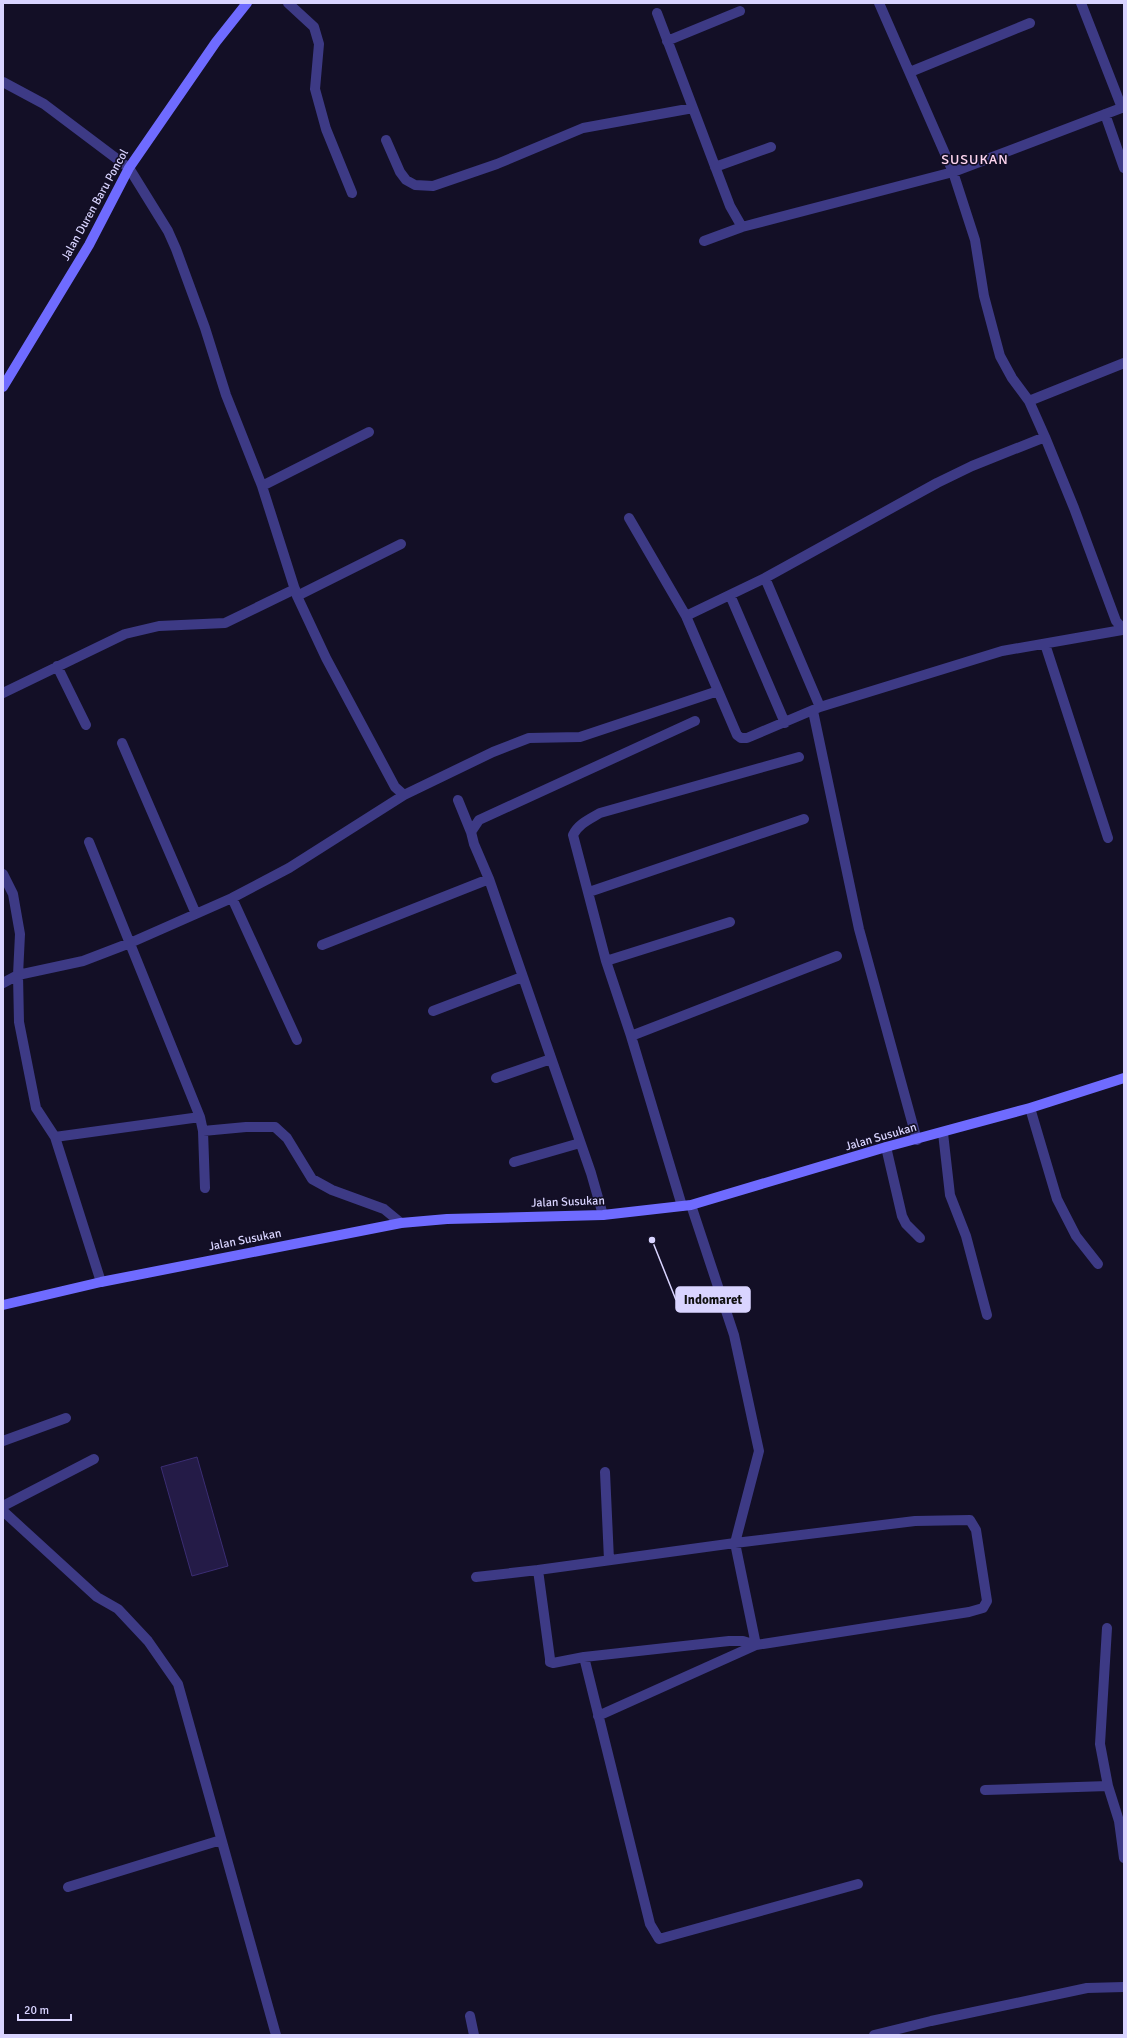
<svg xmlns="http://www.w3.org/2000/svg" width="1127" height="2038" font-family="Signika,sans-serif">
	<style>
		.building { fill: #241b47; stroke: #3b2d73 }
		.lines { fill: none; stroke-linecap: round; stroke-linejoin: round }
		.lane { stroke: #3d3a85; stroke-width: 10 }
		.street { stroke: #3d3a85; stroke-width: 10 }
		.secondary { stroke: #6f6bff; stroke-width: 10 }
		.labels { text-anchor: middle; dominant-baseline: central; stroke-width: 3.5; stroke-linejoin: round; paint-order: stroke }
		.street-label { font-size: 12px; fill: #d9d4ff; stroke: #130f26 }
		.quarter-label { font-size: 14px; letter-spacing: 1px; fill: #ffd6f0; stroke: #130f26 }
		.leader { fill: none; stroke: #d9d4ff; stroke-width: 1.5 }
		.callout-dot { fill: #d9d4ff; stroke: #130f26; stroke-width: 1.5 }
		.callout { fill: #d9d4ff; stroke: #d9d4ff; stroke-width: 1.5 }
		.callout-label { font-size: 13px; text-anchor: middle; font-weight: bold; fill: #111 }
	</style>
	<rect width="100%" height="100%" fill="#130f26"/>
	<path class="building" d="M197,1457L228,1566L192,1576L161,1467Z"/>
	<g class="lines">
		<path class="lane" d="M3,82L44,104L129,168"/>
		<path class="street" d="M288,3L314,27L319,44L315,89L326,129L352,193
			M879,3L953,172L975,240L984,296L1000,356L1012,378L1029,401L1045,437L1074,508L1116,621L1124,630
			M1081,3L1122,108
			M657,13L730,206L742,227
			M667,41L740,11
			M910,72L1030,23
			M1105,114L1124,168
			M386,140L400,172L406,180L415,185L433,186L497,164L583,128L693,108
			M715,167L771,147
			M129,168L168,231L176,249L205,328L226,395L262,486L297,596L326,658L395,787L404,795
			M704,241L742,227L953,172L1124,107
			M1029,401L1124,363
			M262,486L369,432
			M629,518L686,616L737,735L741,738H747L820,707L1002,651L1122,630
			M765,578L820,707
			M730,595L785,723
			M297,596L401,544
			M686,616L765,578L937,483L972,466L1045,437
			M1045,644L1108,838
			M57,666L86,725
			M3,693L125,634L159,626L225,623L295,589
			M813,711L859,929L917,1140
			M122,743L196,914
			M458,800L471,832
			M89,842L200,1117L203,1131L205,1188
			M3,874L13,894L20,934L18,975L19,1022L36,1108L55,1137L101,1282
			M589,892L804,819
			M232,898L297,1040
			M322,945L489,879
			M606,961L730,922
			M3,983L18,975L83,961L130,943L232,898L289,868L404,795L493,752L529,738L580,737L718,691
			M433,1011L522,977
			M631,1036L837,956
			M496,1078L551,1059
			M1030,1108L1057,1199L1076,1236L1098,1264
			M203,1131L246,1127H275L287,1138L312,1179L332,1190L384,1209L401,1223
			M943,1133L950,1195L966,1236L987,1315
			M55,1137L200,1117
			M886,1147L902,1216L906,1224L920,1238
			M514,1162L580,1143
			M691,1205L734,1335L759,1451L735,1543L756,1645
			M682,1206L631,1036L606,961L573,835C578,824 590,819 600,813L799,757
			M603,1215L591,1173L489,879L474,844L471,832L479,820L695,721
			M3,1441L66,1418
			M605,1472L609,1560
			M3,1506L94,1459
			M3,1511L97,1597L118,1609L148,1641L178,1684L276,2035
			M476,1577L538,1570
			M1107,1628L1100,1744L1108,1786L1119,1821L1124,1858
			M584,1657L650,1924L659,1939L858,1884
			M598,1716L756,1645L969,1612L983,1608L987,1601L976,1530L970,1520L915,1521L735,1543L538,1570L550,1659V1662L553,1663L584,1657L729,1641H743L756,1645
			M985,1790L1108,1786
			M68,1887L221,1840
			M470,2016L474,2035
			M874,2035L931,2021L1087,1988L1124,1987"/>
		<path class="secondary" d="M3,387L89,245L129,168L216,42L247,3
			M3,1305L101,1282L401,1223L447,1219L603,1215L691,1205L886,1147L1030,1108L1124,1078"/>
	</g>
	<g class="labels">
		<g class="street-label">
			<text transform="translate(95 205) rotate(-61)">Jalan Duren Baru Poncol</text>
			<text transform="translate(881 1137) rotate(-16)">Jalan Susukan</text>
			<text transform="translate(568 1202) rotate(-2)">Jalan Susukan</text>
			<text transform="translate(245 1240) rotate(-11)">Jalan Susukan</text>
		</g>
		<g class="quarter-label">
			<text x="975" y="159">SUSUKAN</text>
		</g>
	</g>
	<path class="leader" d="M652 1240L676 1300"/>
	<circle class="callout-dot" cx="652" cy="1240" r="4"/>
	<rect class="callout" x="676" y="1287" width="74" height="25" rx="4"/>
	<g class="callout-label">
		<text x="713" y="1304">Indomaret</text>
	</g>
	<rect width="1127" height="2038" fill="none" stroke="#d9d4ff" stroke-width="8"/>
	<path d="M18 2014v6h53v-6" fill="none" stroke="#d9d4ff" stroke-width="2"/>
	<text x="24" y="2014" font-size="12" fill="#d9d4ff" stroke="#130f26" stroke-width="3" paint-order="stroke">20 m</text>
</svg>
